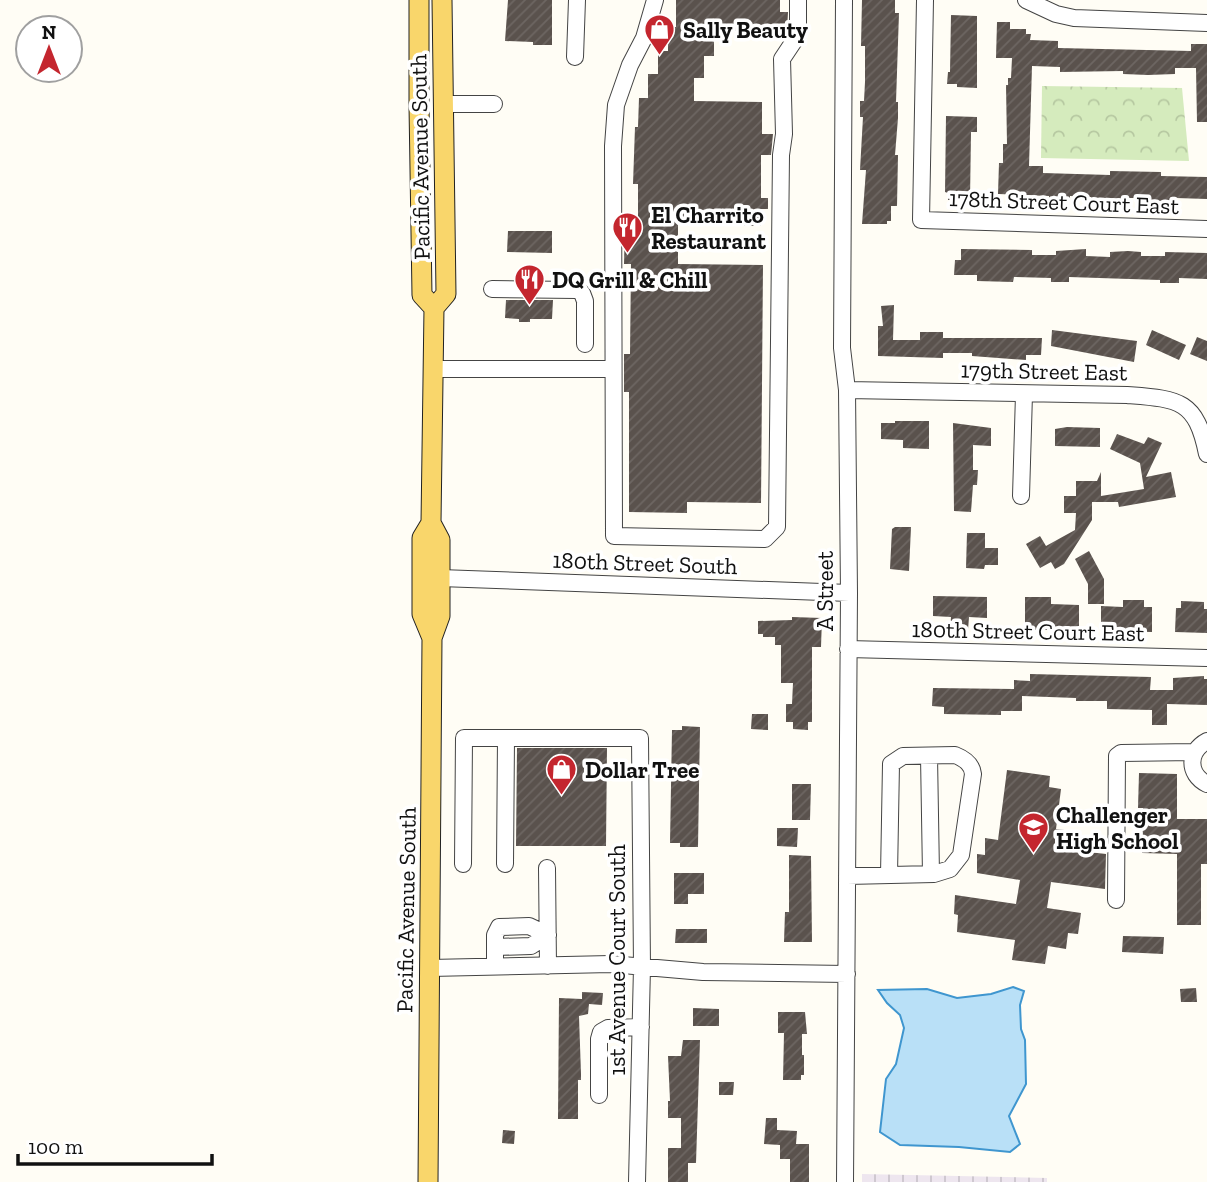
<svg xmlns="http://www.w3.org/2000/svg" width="1207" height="1182" font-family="'Zilla Slab',serif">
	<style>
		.industrial { fill: url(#industrial-grid) }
		.park { fill: url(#park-crowns) }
		.water { fill: #b9e0f7; stroke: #3f96cf; stroke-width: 2 }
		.building { fill: url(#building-hatch) }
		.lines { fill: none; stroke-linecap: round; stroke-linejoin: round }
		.minor-casing { stroke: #444; stroke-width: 18 }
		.major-casing { stroke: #222; stroke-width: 21 }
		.minor { stroke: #fff; stroke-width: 16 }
		.major { stroke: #f9d66b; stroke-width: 19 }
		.labels { text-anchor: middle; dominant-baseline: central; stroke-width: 7; stroke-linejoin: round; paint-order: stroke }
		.poi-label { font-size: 23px; font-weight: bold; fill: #111; stroke: #fff; text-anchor: start }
		.street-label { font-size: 23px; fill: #111; stroke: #fff }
	</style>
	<defs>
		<pattern id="industrial-grid" width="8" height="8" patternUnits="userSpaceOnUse" patternTransform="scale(1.75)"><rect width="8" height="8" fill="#eee6ef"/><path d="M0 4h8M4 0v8" fill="none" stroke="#cbc4cc"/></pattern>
		<pattern id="park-crowns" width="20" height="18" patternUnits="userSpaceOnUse" patternTransform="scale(1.75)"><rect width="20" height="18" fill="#d5ebbd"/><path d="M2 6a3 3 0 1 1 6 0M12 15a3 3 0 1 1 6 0" fill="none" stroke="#b6c8a1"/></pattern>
		<pattern id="building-hatch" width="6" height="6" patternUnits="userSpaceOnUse" patternTransform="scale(1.75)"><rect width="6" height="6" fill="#5a524d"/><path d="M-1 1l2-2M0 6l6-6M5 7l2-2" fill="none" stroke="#6d6662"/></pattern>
	</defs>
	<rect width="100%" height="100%" fill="#fffdf5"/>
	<path class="industrial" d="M862,1174L1047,1178V1182H862Z"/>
	<path class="park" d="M1042,86L1182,88L1189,161L1041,158Z"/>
	<path class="water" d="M1013,987L1024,991L1020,1005L1021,1029L1025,1040L1026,1084L1009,1116L1020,1144L1010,1152L959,1147L900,1145L880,1132L886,1079L896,1064L904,1028L900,1015L887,1003L878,990L927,989L957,998L991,994Z"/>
	<path class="building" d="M508,0H552V45H533V42L505,41Z
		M676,0H780V12H788L787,31H714V56H704V78H694V101L762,102V134H773L771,155H761V198H768V209H761V226L678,225V264L763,265L761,503L687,502V513L629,512V392H624V354H630L631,264H624L625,224H638V184H633L635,127H638L639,98H648V74H658V51H668V27H676Z
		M862,0H895V13H899L896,102H898V118L895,155H898L897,206H891V221H887V224H862L866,170H860L863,117H860V101H864L865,82V46H861Z
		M951,15L977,16V88L957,87V84H947L948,72H950Z
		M997,22H1010V29H1026V34H1031L1030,40L1058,41V48L1191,51V44H1207V122H1197L1196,68H1175V74L1148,75L1123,74V71L1060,72V67L1032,66L1029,166H1043V173L1110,175V171L1161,172V176L1207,177V199L1176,198V203L1147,202V198H1125V202L1091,201V197L1070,196V201L1049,200V196L998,194L999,163H1003V144H1007L1006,85H1008V78H1011L1012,58H996Z
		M946,116L977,117V132H971L970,200H948V193L945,192Z
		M508,231H552V253L507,252Z
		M961,249L1032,250V255H1056V251L1086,249V256L1110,257V252L1128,251L1141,252V256H1165V252L1207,253V279L1179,278V283H1160V280L1069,277V282H1051V278L1014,277L1013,282L977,281V275H954L955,260H961Z
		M506,300H553L552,319H530V322H519V319L505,318Z
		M894,305L893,340H920V332H943V338H1042L1041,355H1026V360L972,356V353H943V358L878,356V326H883L881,306Z
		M1052,330L1137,341L1134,362L1051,346Z
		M1152,330L1186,345L1179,360L1146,345Z
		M1197,337L1207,341V361L1190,354Z
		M895,421H929V449L903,448V440L881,439V423H895Z
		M953,423L991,428V446L973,445V470H978L977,485H973L971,512L954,511Z
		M1067,427L1100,428V447L1055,446V429Z
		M1117,434L1144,444L1148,437L1162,443L1146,477L1171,472L1176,497L1119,507L1118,502H1092V520L1064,564L1055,569L1051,562L1040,568L1026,544L1040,536L1046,546L1075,530L1076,513H1064V496H1076V481H1097L1101,472V496L1144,489L1140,463L1110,449Z
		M895,527H911L909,571L890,569L892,529Z
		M967,533H985V548H998V565H985L984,569L966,568Z
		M1089,551L1104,579V604H1088V584L1075,559Z
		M933,596L987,597V618L969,617L968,630H950L951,617L933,616Z
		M1025,597H1051V604L1079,605V630H1025Z
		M1123,600H1144V607H1152V632L1101,631V606L1123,607Z
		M1181,601L1204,602V609H1207V633L1175,632L1176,608H1181Z
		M792,617L822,618L821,647H812V722H808V730L793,729V722H786V704H792L793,683H781V645H775V637H763V634H758V621L792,620Z
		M1030,674L1151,677L1150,690H1173V678L1204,676V679H1207V705L1167,704V725H1152V710L1107,709V701H1076V698L1022,696V711H1001V715L944,714V707L932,706L933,688L1014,689V680L1030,681Z
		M752,714H768V730L751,729Z
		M682,726L700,727L698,847H680V843H670L672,730H682Z
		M517,748H607L606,846H516Z
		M1007,770L1050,776L1049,787L1061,789L1056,829L1073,831L1072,838L1082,839L1080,851L1106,854L1105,889L1051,882L1047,908L1081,913L1078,934L1068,933L1066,949L1048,946L1045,964L1012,960L1015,940L957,932L958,915L954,914L955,895L1016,904L1020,880L977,873V854L985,855V838L998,840Z
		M1139,773L1177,774V819H1207V864H1201V925H1177V854L1142,853L1143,808H1138Z
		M792,784H811L810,820H792Z
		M777,828H798L797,847L777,846Z
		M789,855L811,856L812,942H784L785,912H789Z
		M674,873H704V894H688V904H674Z
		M676,929H707V943H675Z
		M1123,936L1164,937L1163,954L1122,952Z
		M1196,988L1197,1002H1181L1180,989Z
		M582,992L603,993L602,1005L589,1004L588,1014L579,1016L581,1074V1080H578V1119H558L559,998L582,999Z
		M693,1008L719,1009V1026H693Z
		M778,1012H805L807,1034H802V1055H804V1075H801V1080H783L784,1033H778Z
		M683,1040H700L696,1163H688V1182H668V1148H681V1118H668V1101H670L668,1056H681Z
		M719,1082H734L733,1095H719Z
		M766,1118H777V1130L797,1131L796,1144H809V1182H790V1159H780V1145L764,1144Z
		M503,1130L515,1131L514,1144L502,1143Z"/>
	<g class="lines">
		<defs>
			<path id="minor" d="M655,0L644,38L630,65L616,105L613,146L614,536L765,539L777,527L781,155L784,134L782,59L798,35V0
				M844,0L842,348L847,390L849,593L845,1182
				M925,0L921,220L1207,229
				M1026,0L1056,14L1074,18L1207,23
				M575,57L577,0
				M443,104H494
				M492,289L577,290L582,293L585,301V344
				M432,369H613
				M847,390L1127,395C1178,399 1196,399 1207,454
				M1021,496L1024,394
				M440,578L849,593
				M848,649L1207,658
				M1207,741C1188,751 1187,774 1207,784
				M929,756L931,874
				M463,864L464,738H640L642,967L637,1182
				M505,864L506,738
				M547,868L548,966
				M847,876L934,874L950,869L961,855L973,774C972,764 965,759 955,755L903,756L891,764L889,875
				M1116,900L1117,756L1121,753L1194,752
				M495,947L531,946L548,935
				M495,967V935L499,927L529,926L548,935
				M430,968L611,964L703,972L847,974
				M599,1095V1039L601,1032L608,1028L641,1027"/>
			<path id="major" d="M419,0V106L422,295L434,308
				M432,638L440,616V540L431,523L434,308L446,294L442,0
				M428,1182L432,638L422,614V538L431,523"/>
		</defs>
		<use href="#minor" class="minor-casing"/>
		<use href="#major" class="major-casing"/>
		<use href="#minor" class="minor"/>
		<use href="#major" class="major"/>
	</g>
	<defs>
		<symbol id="shop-pin" viewBox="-11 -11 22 30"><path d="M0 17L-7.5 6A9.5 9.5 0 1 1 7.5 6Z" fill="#c4262e" stroke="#fff"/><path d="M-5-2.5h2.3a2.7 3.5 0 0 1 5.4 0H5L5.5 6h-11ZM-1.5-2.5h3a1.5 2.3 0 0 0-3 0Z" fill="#fff"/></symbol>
		<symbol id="restaurant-pin" viewBox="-11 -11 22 30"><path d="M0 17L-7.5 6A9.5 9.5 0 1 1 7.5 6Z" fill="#c4262e" stroke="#fff"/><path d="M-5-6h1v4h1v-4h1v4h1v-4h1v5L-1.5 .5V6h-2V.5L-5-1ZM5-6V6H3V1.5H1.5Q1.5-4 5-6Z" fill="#fff"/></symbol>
		<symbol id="school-pin" viewBox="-11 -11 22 30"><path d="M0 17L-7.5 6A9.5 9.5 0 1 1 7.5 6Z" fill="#c4262e" stroke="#fff"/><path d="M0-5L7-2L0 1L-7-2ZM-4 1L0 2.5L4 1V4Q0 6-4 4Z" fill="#fff"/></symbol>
	</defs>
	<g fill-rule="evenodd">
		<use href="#shop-pin" x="642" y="12" width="35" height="47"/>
		<use href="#restaurant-pin" x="610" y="210" width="35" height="47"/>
		<use href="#restaurant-pin" x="512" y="262" width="35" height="47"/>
		<use href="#shop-pin" x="544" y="752" width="35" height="47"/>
		<use href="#school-pin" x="1016" y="810" width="35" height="47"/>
	</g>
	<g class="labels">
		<g class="poi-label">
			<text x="683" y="30">Sally Beauty</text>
			<text x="651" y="215">El Charrito<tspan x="651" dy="26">Restaurant</tspan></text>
			<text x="552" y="280">DQ Grill &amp; Chill</text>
			<text x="585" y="770">Dollar Tree</text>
			<text x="1056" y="815">Challenger<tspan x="1056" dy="26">High School</tspan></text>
		</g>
		<g class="street-label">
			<text transform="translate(420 157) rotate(-91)">Pacific Avenue South</text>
			<text transform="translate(1064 202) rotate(2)">178th Street Court East</text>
			<text transform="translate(1044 371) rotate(1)">179th Street East</text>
			<text transform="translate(645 563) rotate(2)">180th Street South</text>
			<text transform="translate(825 591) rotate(-90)">A Street</text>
			<text transform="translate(1028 631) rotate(1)">180th Street Court East</text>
			<text transform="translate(406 910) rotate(-89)">Pacific Avenue South</text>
			<text transform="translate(617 960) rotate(-90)">1st Avenue Court South</text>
		</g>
	</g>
	<g transform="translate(49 49)"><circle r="33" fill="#ffffff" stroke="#a0a0a0" stroke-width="2"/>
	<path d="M0-5L12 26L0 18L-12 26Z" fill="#c4262e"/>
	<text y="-10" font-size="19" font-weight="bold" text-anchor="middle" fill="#111111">N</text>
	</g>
	<path d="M18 1154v10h194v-10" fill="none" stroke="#111111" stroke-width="3.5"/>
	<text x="28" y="1154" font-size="21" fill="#111111" stroke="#ffffff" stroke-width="5" paint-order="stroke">100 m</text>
</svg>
